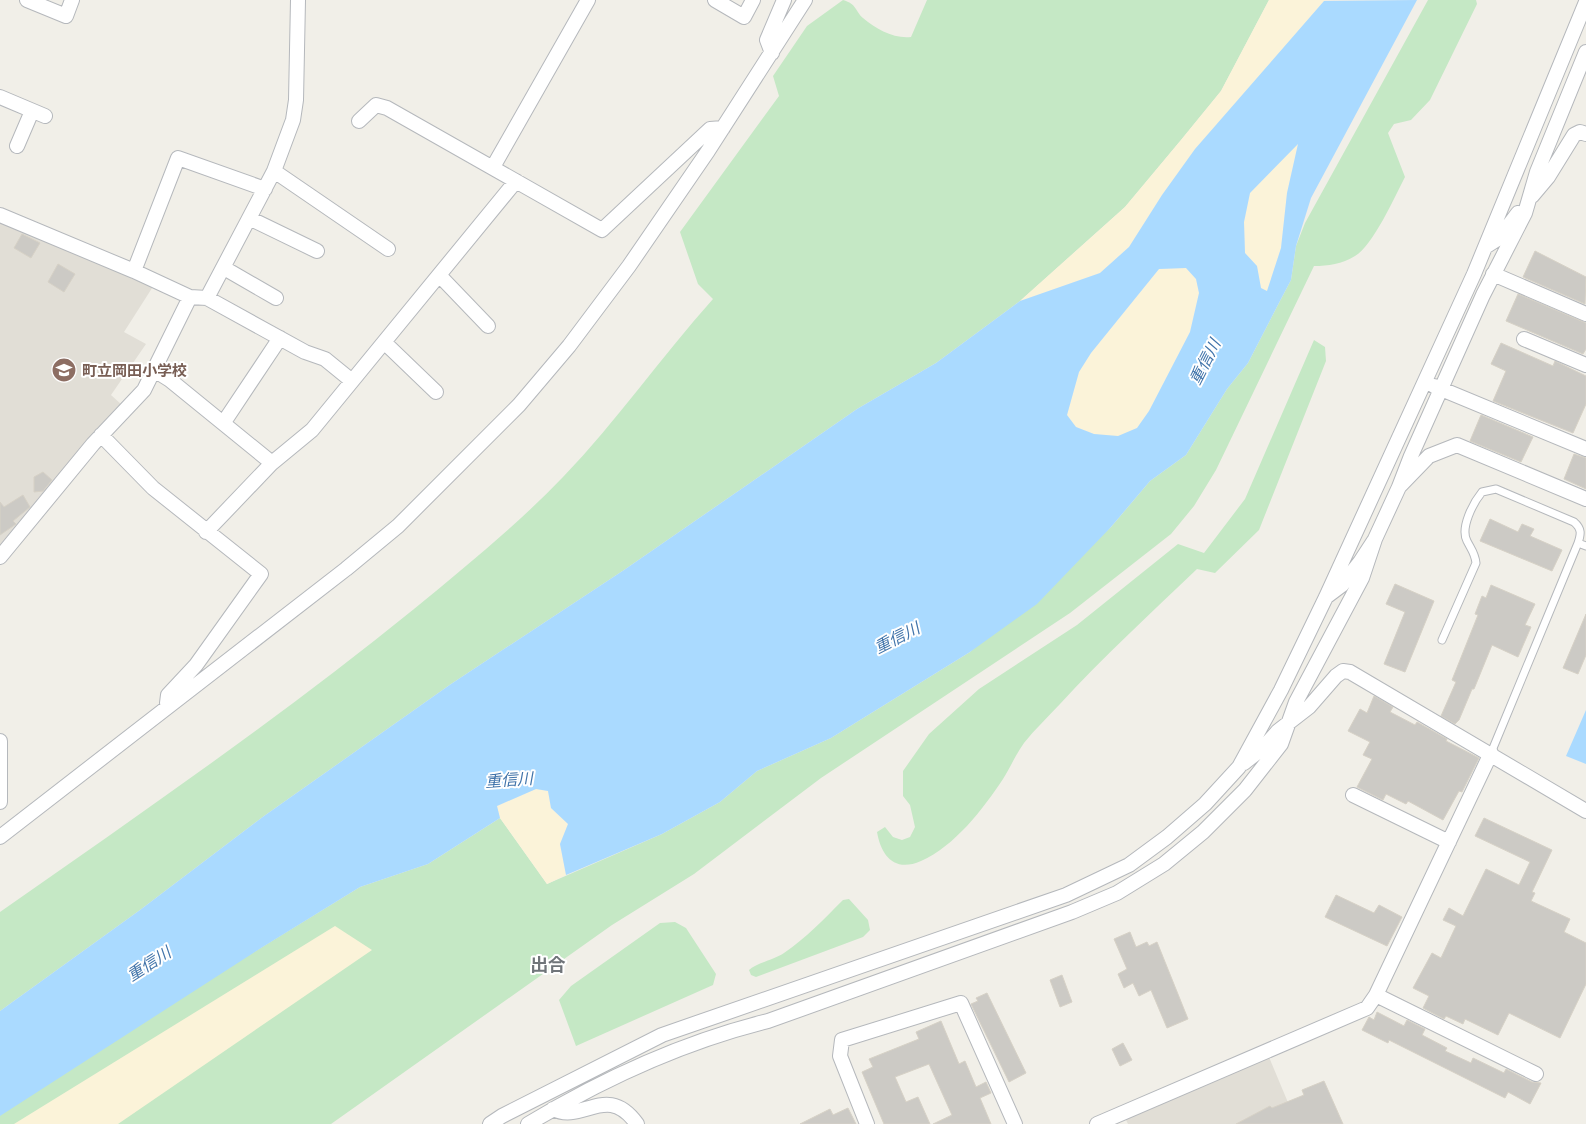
<svg xmlns="http://www.w3.org/2000/svg" width="1586" height="1124" font-family="Arial,'Noto Sans JP',sans-serif">
	<style>
		.education { fill: #e1ded6 }
		.green { fill: #c5e8c5 }
		.sand { fill: #fbf3d9 }
		.water { fill: #aadaff; fill-rule: evenodd }
		.building { fill: #cccac5; stroke: #d6d1c6 }
		.lines { fill: none; stroke-linecap: round; stroke-linejoin: round }
		.lane-casing { stroke: #b5b8bc; stroke-width: 9 }
		.street-casing { stroke: #b5b8bc; stroke-width: 16 }
		.lane { stroke: #fff; stroke-width: 7 }
		.street { stroke: #fff; stroke-width: 14 }
		.labels { text-anchor: middle; dominant-baseline: central; stroke-width: 4; stroke-linejoin: round; paint-order: stroke }
		.education-label { font-size: 15px; font-weight: bold; fill: #785e54; stroke: #fff; text-anchor: start }
		.water-label { font-size: 16px; font-style: italic; fill: #4174aa; stroke: #fff }
		.quarter-label { font-size: 18px; font-weight: bold; fill: #70757a; stroke: #fff }
	</style>
	<rect width="100%" height="100%" fill="#f1efe8"/>
	<path class="education" d="M0,220L154,285L124,332L146,344L111,395L122,405L0,550Z
		M1269,1057L1297,1124H1128L1125,1118Z"/>
	<path class="green" d="M843,0C857,4 855,11 863,18C876,29 894,39 911,37L927,0H1269L1221,91L1181,140L1125,207L1020,301L936,363L857,409L624,570L451,684L264,816L140,910L0,1011V912C140,814 281,717 414,609C465,567 517,525 563,477C617,421 661,357 713,299L698,284L680,232L779,96L773,76L807,26Z
		M1428,0H1476L1477,4L1430,100L1411,120L1394,124L1388,133L1405,177C1395,196 1373,246 1355,256C1342,264 1328,266 1314,266L1216,470L1194,506L1171,534L1070,613L821,778L694,874L612,925L331,1124H0V1114L60,1071L360,887L428,864L500,818L547,884L662,834L720,802L757,771L831,738L970,652L1111,527L1150,481L1186,455L1227,389L1248,363L1281,299L1291,280L1296,246L1305,223Z
		M1314,340L1325,347L1326,361L1259,530L1215,573L1197,569C1151,613 1103,657 1060,704C1048,717 1035,729 1024,743C1016,754 1010,768 1003,779C983,809 955,846 921,861C894,873 881,855 877,832L885,827L893,837L902,840L910,837L915,827L910,805L903,796V771L929,734L979,689L1077,625L1178,544L1204,553L1245,499Z
		M849,899L868,920L870,930L863,937L756,977L751,975L749,970C756,963 774,960 784,953C806,938 824,919 843,900Z
		M675,922L686,928L716,974L713,985L576,1046L559,1000L571,986L660,923Z"/>
	<path class="sand" d="M1269,0H1325L1196,149L1162,195L1129,247L1100,273L1020,301L1125,207L1181,140L1221,91Z
		M1298,143L1287,193L1281,248L1267,292L1261,288L1257,266L1245,253L1244,222L1250,193Z
		M1186,268L1196,279L1199,293L1190,332L1149,411L1137,428L1118,437L1094,434L1076,427L1067,415L1079,372L1091,353L1159,269Z
		M536,789L548,791L551,808L568,824L560,844L566,875L547,884L500,818L497,806Z
		M335,926L372,950L118,1124H14Z"/>
	<path class="water" d="M1417,0L1311,198L1296,246L1291,280L1281,299L1248,363L1227,389L1186,455L1150,481L1111,527L1037,604L970,652L831,738L757,771L720,802L662,834L566,875L560,844L568,824L551,808L548,791L536,789L497,806L500,818L428,864L360,887L261,948L0,1116V1011L140,910L264,816L451,684L624,570L857,409L936,363L1020,301L1100,273L1129,247L1162,195L1195,149L1324,1ZM1298,144L1287,193L1281,248L1267,291L1261,288L1257,266L1245,253L1244,222L1250,193ZM1186,268L1196,279L1199,293L1190,332L1149,411L1137,428L1118,436L1094,434L1076,427L1067,415L1079,372L1091,353L1159,269Z
		M1586,710V764L1566,756Z"/>
	<path class="building" d="M22,234L40,243L31,258L14,248Z
		M1535,251L1586,277L1585,304L1523,277Z
		M58,264L75,274L64,292L48,282Z
		M1518,294L1586,323V349L1583,354L1506,321Z
		M1501,343L1553,366L1555,361L1586,376V404L1573,433L1493,401L1506,371L1491,364Z
		M1481,415L1533,437L1521,462L1470,441Z
		M1574,454L1586,458V489L1564,479Z
		M43,472L52,480L43,491L34,492V477Z
		M23,495L30,507L13,521L16,524L0,535V502L4,507Z
		M1490,519L1518,532L1522,524L1534,529L1530,536L1562,550L1552,571L1480,541Z
		M1395,584L1434,601L1405,672L1384,664L1405,612L1386,604Z
		M1491,585L1535,604L1525,625L1531,627L1518,657L1492,645L1474,689H1472L1459,720L1455,724L1441,716L1456,682L1452,680L1478,615L1475,614L1482,596L1486,598Z
		M1586,614V655L1578,674L1563,668Z
		M1374,696L1393,707L1390,712L1415,725L1417,722L1447,739L1446,741L1479,758L1462,792L1459,791L1443,820L1408,801L1406,804L1386,794L1383,800L1357,787L1372,759L1363,755L1370,742L1348,731L1360,709L1367,713Z
		M1484,818L1552,850L1532,892L1535,893L1531,901L1570,919L1564,932L1586,943V984L1560,1038L1509,1013L1498,1035L1465,1019L1463,1024L1446,1016L1444,1019L1423,1008L1429,996L1413,988L1432,953L1441,958L1456,926L1443,920L1449,908L1463,916L1486,869L1519,885L1530,862L1475,836Z
		M1336,895L1374,913L1379,905L1402,917L1387,946L1325,917Z
		M1130,932L1136,947L1147,942L1149,946L1157,942L1188,1019L1167,1028L1151,990L1139,996L1133,983L1124,988L1118,974L1127,969L1114,939Z
		M1062,975L1072,1002L1060,1007L1050,980Z
		M987,993L1026,1073L1009,1082L971,1004L978,1001L976,998Z
		M1377,1012L1404,1026L1407,1020L1425,1029L1422,1035L1447,1048L1445,1051L1471,1063L1473,1058L1504,1073L1506,1069L1532,1082L1541,1083L1530,1104L1508,1092L1505,1098L1389,1040L1388,1043L1362,1030L1369,1017L1374,1020Z
		M941,1021L959,1064L965,1061L976,1087L986,1082L991,1093L980,1098L991,1124H933L952,1115L929,1064L895,1077L906,1102L918,1097L930,1124H884L862,1072L873,1067L869,1059L919,1039L916,1032Z
		M1123,1043L1132,1060L1120,1066L1112,1049Z
		M1324,1081L1343,1124H1236L1270,1106L1272,1108L1304,1095L1302,1090Z
		M848,1108L856,1124H800L830,1109L833,1115Z"/>
	<g class="lines">
		<defs>
			<path id="lane" d="M1442,640L1476,563C1475,553 1471,549 1467,541C1460,528 1473,503 1482,492L1496,489L1574,522C1582,529 1581,534 1578,543L1586,546
				M1491,753L1578,543"/>
			<path id="street" d="M27,0L66,16L72,0
				M715,0L744,17L753,0
				M772,53L767,40L784,0
				M0,97L45,116
				M359,121L376,105L387,108L602,230L710,129L723,128
				M17,146L32,111
				M493,167L588,0
				M274,171L388,249
				M1532,196L1548,177L1574,135L1580,132L1586,134
				M0,215L134,271L190,297L207,298L305,352L325,359L352,381
				M251,219L317,251
				M1485,247L1499,238L1518,213
				M224,268L276,298
				M134,271L178,158L265,189
				M1493,274L1586,314
				M439,275L488,326
				M207,298L274,171L293,120L296,100L298,0
				M1524,339L1586,365
				M384,342L436,392
				M154,370L170,380L272,463
				M1434,386L1586,449
				M224,422L280,338
				M101,435L153,488L261,574L196,665L168,695L167,703
				M1399,487L1411,456L1483,295L1525,213L1537,172L1586,52
				M206,532L272,463L312,430L516,181
				M0,557L93,444L144,390L190,297
				M1326,597L1342,585L1360,562L1375,539L1399,487L1429,456L1457,445L1586,499
				M0,741V802
				M1244,763L1263,748L1278,731L1309,707L1336,676L1343,671L1350,672L1586,811
				M1353,795L1449,842
				M0,837L346,569L398,526L519,405L569,346L629,266L708,151L805,0
				M1376,995L1536,1074
				M553,1109C583,1124 607,1082 637,1124
				M490,1124L502,1116L662,1035L1066,895L1129,865L1167,837L1205,804L1239,767L1281,690L1326,597L1474,274L1586,2
				M528,1124C603,1079 683,1042 768,1021L1072,912L1117,893L1164,864L1203,832L1245,790L1281,744L1296,702L1362,578L1375,539
				M867,1124L840,1056L842,1040L961,1003L1015,1124
				M1097,1124L1367,1008L1376,995L1491,753"/>
		</defs>
		<use href="#lane" class="lane-casing"/>
		<use href="#street" class="street-casing"/>
		<use href="#lane" class="lane"/>
		<use href="#street" class="street"/>
	</g>
	<defs>
		<symbol id="school-disc" viewBox="-11 -11 22 22"><circle r="9.5" fill="#8d6e63" stroke="#fff"/><path d="M0-5L7-2L0 1L-7-2ZM-4 1L0 2.5L4 1V4Q0 6-4 4Z" fill="#fff"/></symbol>
	</defs>
	<g fill-rule="evenodd">
		<use href="#school-disc" x="50" y="356" width="28" height="28"/>
	</g>
	<g class="labels">
		<g class="education-label">
			<text x="82" y="370">町立岡田小学校</text>
		</g>
		<g class="water-label">
			<text transform="translate(1205 362) rotate(-63)">重信川</text>
			<text transform="translate(897 638) rotate(-27)">重信川</text>
			<text transform="translate(509 780) rotate(-4)">重信川</text>
			<text transform="translate(149 964) rotate(-33)">重信川</text>
		</g>
		<g class="quarter-label">
			<text x="548" y="965">出合</text>
		</g>
	</g>
</svg>
